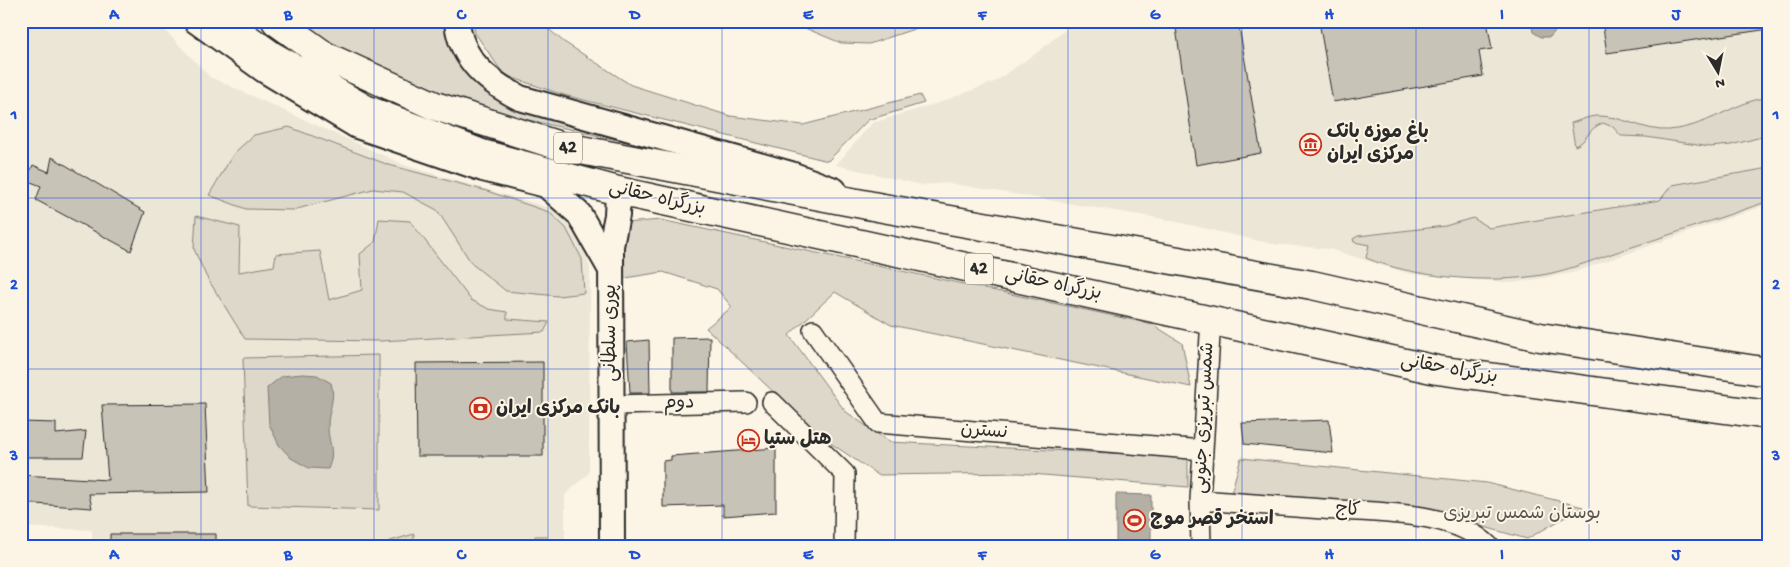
<svg xmlns="http://www.w3.org/2000/svg" width="1790" height="567" font-family="'Gochi Hand','Playpen Sans Arabic',sans-serif">
	<style>
		.built { fill: #ece6d7 }
		.green { fill: #ded8ca; stroke: #84827a }
		.water { fill: #b4b0a5; stroke: #7d7b74 }
		.building { fill: #c8c3b7; stroke: #2b2b2b }
		.lines { fill: none; stroke-linecap: round; stroke-linejoin: round }
		.minor-casing { stroke: #2b2b2b; stroke-width: 22 }
		.major-casing { stroke: #2b2b2b; stroke-width: 28 }
		.highway-casing { stroke: #2b2b2b; stroke-width: 31 }
		.minor { stroke: #fcf5e5; stroke-width: 19 }
		.major { stroke: #fcf5e5; stroke-width: 24 }
		.highway { stroke: #fcf5e5; stroke-width: 28 }
		.grid { fill: none; stroke: #1d4ed8; stroke-width: 1; stroke-opacity: 0.55 }
		.labels { text-anchor: middle; dominant-baseline: central; stroke-width: 4; stroke-linejoin: round; paint-order: stroke }
		.shield { fill: #fcf5e5; stroke: #6a6863; stroke-width: 1 }
		.shield-label { font-size: 18px; font-weight: bold; fill: #2b2b2b }
		.poi-label { font-size: 19px; font-weight: bold; fill: #2b2b2b; stroke: #fcf5e5; text-anchor: start }
		.street-label { font-size: 19px; fill: #2b2b2b; stroke: #fcf5e5 }
		.park-label { font-size: 19px; fill: #585653; stroke: #fcf5e5 }
		.neatline { fill: none; stroke: #1d4ed8; stroke-width: 2 }
		.grid-label { font-size: 16px; text-anchor: middle; font-weight: bold; fill: #1d4ed8 }
	</style>
	<rect width="100%" height="100%" fill="#fcf5e5"/>
	<filter id="ink" filterUnits="userSpaceOnUse"><feTurbulence type="fractalNoise" baseFrequency=".02" numOctaves="2"/><feDisplacementMap in="SourceGraphic" scale="10" xChannelSelector="R" yChannelSelector="G"/><feConvolveMatrix kernelMatrix="1 2 1 2 8 2 1 2 1" color-interpolation-filters="sRGB"/></filter>
	<g filter="url(#ink)">
		<path class="built" d="M21,21H156L210,77L407,166L554,209L579,235L590,267L589,473L565,495V546H92V530L21,527Z
			M1076,21H1769V204L1572,273L1513,283L1410,274L1329,249L1272,244L1164,219L947,183L922,185L836,165L872,123L941,102L994,82L1035,54Z"/>
		<path class="green" d="M291,21H332L372,27L395,21H448L460,64L509,107L632,135L626,142L476,108L417,90L307,32Z
			M473,21H539L564,42L631,85L730,116L803,125L920,95L924,103L868,120L828,161L564,95L504,75L475,33Z
			M788,21H938L869,44L841,43Z
			M1758,99H1769V135L1731,145L1710,147L1646,137L1621,136L1613,127L1603,123C1586,129 1589,141 1575,146L1571,123C1579,121 1589,116 1597,116C1621,115 1645,132 1669,130C1704,127 1726,108 1758,99Z
			M289,127L389,165L487,191L549,212L566,228L582,259L584,293L558,296L506,291L472,264L437,210L403,192L373,189L293,210L246,209L209,195L234,153L254,135Z
			M1769,168V201C1717,219 1666,236 1614,253C1591,261 1566,271 1542,275C1490,284 1415,278 1366,258L1369,245L1354,242L1353,239L1358,236L1445,226L1473,218L1489,228L1660,200L1672,185Z
			M196,216L240,227L239,272L274,266L276,254L320,251L329,300L362,290L360,254L375,242L379,219L410,221L471,300L489,309L507,312V319L549,322L544,332L380,341L245,339L206,276L194,249Z
			M661,220L1152,324L1182,343L1191,387L891,325L835,292L789,335L845,411L889,442L1188,457V487L1019,473L878,475L820,436L706,328L732,307L717,289L663,272L619,279L625,223Z
			M379,355V510L248,506L243,358Z
			M1241,458L1487,483L1583,507L1527,539L1420,509L1231,493Z
			M414,534V546H383L387,542Z
			M535,536H546L547,546H535Z"/>
		<path class="water" d="M1531,21H1558L1556,30L1550,37H1541L1533,32Z
			M303,374L317,375L331,383C336,399 328,410 328,426C328,444 336,450 328,469L309,468L291,458L279,445L269,424L267,388L282,376Z
			M1116,494L1151,495V546H1116Z"/>
		<path class="building" d="M1175,21H1238L1261,153L1196,165Z
			M1319,21H1487L1492,49L1479,51L1483,76L1333,102Z
			M1602,21H1769V29L1607,53Z
			M52,157L145,212L131,251L36,200L41,186L26,180L33,165L49,172Z
			M710,337L709,392H672V338Z
			M649,340L650,393H630L627,342Z
			M543,362V456H417L416,363Z
			M205,404L209,492L89,494L92,508L21,503V475L108,480L102,405Z
			M1329,420L1333,453L1244,444L1242,423Z
			M21,422L56,423V434L86,431L83,457H21Z
			M776,448V512L723,516V505L663,507V461L671,460V456Z
			M110,534H216V546H110Z"/>
		<g class="lines">
			<defs>
				<path id="minor" d="M813,330L878,423L1203,450
					M772,402L845,474L844,546
					M612,405L746,402
					M1200,500C1241,503 1282,506 1323,509C1372,513 1452,509 1489,546
					M1201,546L1200,500L1211,319"/>
				<path id="major" d="M196,21L264,70L357,126L483,169L546,185L579,214L611,270
					M457,21C460,59 488,82 520,98L791,174L834,190
					M612,546L611,246L617,215L618,191"/>
				<path id="highway" d="M223,21L272,56L365,109L482,154L618,191L1437,370L1769,415
					M276,21L325,56L435,106L560,146L883,208L1312,285L1540,337L1769,372"/>
			</defs>
			<use href="#minor" class="minor-casing"/>
			<use href="#major" class="major-casing"/>
			<use href="#highway" class="highway-casing"/>
			<use href="#minor" class="minor"/>
			<use href="#major" class="major"/>
			<use href="#highway" class="highway"/>
		</g>
	</g>
	<path class="grid" d="M201,21V546M374,21V546M548,21V546M722,21V546M895,21V546M1068,21V546M1242,21V546M1416,21V546M1589,21V546M21,198H1769M21,369H1769"/>
	<defs>
		<symbol id="museum-ring" viewBox="-11 -11 22 22"><circle r="9.5" fill="#fcf5e5" stroke="#c8321e" stroke-width="1.5"/><path d="M0-6L6-3V-2H-6V-3ZM-5-1h2V3h-2ZM-1-1h2V3h-2ZM3-1h2V3H3ZM-6 4H6V6H-6Z" fill="#c8321e"/></symbol>
		<symbol id="bank-ring" viewBox="-11 -11 22 22"><circle r="9.5" fill="#fcf5e5" stroke="#c8321e" stroke-width="1.5"/><path d="M-6-4H6V4H-6ZM0-2.3a2.3 2.3 0 1 0 0 4.6a2.3 2.3 0 1 0 0-4.6Z" fill="#c8321e"/></symbol>
		<symbol id="hotel-ring" viewBox="-11 -11 22 22"><circle r="9.5" fill="#fcf5e5" stroke="#c8321e" stroke-width="1.5"/><path d="M-6-4.5h1.5V1H6V5H4.5V3h-9V5H-6ZM-4 0a1.8 1.8 0 1 1 3.6 0ZM.5 0V-2.5h3Q6-2.5 6 0Z" fill="#c8321e"/></symbol>
		<symbol id="stadium-ring" viewBox="-11 -11 22 22"><circle r="9.5" fill="#fcf5e5" stroke="#c8321e" stroke-width="1.5"/><path d="M0-5a6.5 5 0 1 0 0 10a6.5 5 0 1 0 0-10ZM-3.5-1.8h7v3.6h-7Z" fill="#c8321e"/></symbol>
	</defs>
	<g fill-rule="evenodd">
		<use href="#museum-ring" x="1298" y="132" width="25" height="25"/>
		<use href="#bank-ring" x="468" y="396" width="25" height="25"/>
		<use href="#hotel-ring" x="736" y="428" width="25" height="25"/>
		<use href="#stadium-ring" x="1122" y="508" width="25" height="25"/>
	</g>
	<g class="labels">
		<g class="shield">
			<rect x="554" y="132.5" width="28" height="31" rx="4"/>
			<rect x="965" y="253.5" width="28" height="31" rx="4"/>
		</g>
		<g class="shield-label">
			<text x="568" y="148">42</text>
			<text x="979" y="269">42</text>
		</g>
		<g class="poi-label">
			<text x="1327" y="133">باغ موزه بانک<tspan x="1327" dy="22">مرکزی ایران</tspan></text>
			<text x="496" y="409">بانک مرکزی ایران</text>
			<text x="764" y="440">هتل ستیا</text>
			<text x="1150" y="520">استخر قصر موج</text>
		</g>
		<g class="street-label">
			<text transform="translate(657 199) rotate(13)">بزرگراه حقانی</text>
			<text transform="translate(1053 285) rotate(12)">بزرگراه حقانی</text>
			<text transform="translate(611 333) rotate(-90)">پوری سلطانی</text>
			<text transform="translate(1449 370) rotate(10)">بزرگراه حقانی</text>
			<text transform="translate(679 404) rotate(-1)">دوم</text>
			<text transform="translate(1205 418) rotate(-87)">شمس تبریزی جنوبی</text>
			<text transform="translate(984 432) rotate(5)">نسترن</text>
			<text transform="translate(1348 511) rotate(4)">کاج</text>
		</g>
		<g class="park-label">
			<text x="1522" y="514">بوستان شمس تبریزی</text>
		</g>
	</g>
	<rect width="1790" height="567" fill="none" stroke="#fcf5e5" stroke-width="55"/>
	<g transform="translate(1718 72) rotate(170)" stroke="#fcf5e5" stroke-width="4" paint-order="stroke">
	<path d="M0-4L9 19L0 12L-9 19Z" fill="#2b2b2b"/>
	<text y="-8" font-size="14" font-weight="bold" text-anchor="middle" fill="#2b2b2b">N</text>
	</g>
	<rect x="28" y="28" width="1734" height="512" class="neatline"/>
	<g class="grid-label">
		<text x="114" y="19">A</text>
		<text x="288" y="19">B</text>
		<text x="461" y="19">C</text>
		<text x="635" y="19">D</text>
		<text x="808" y="19">E</text>
		<text x="982" y="19">F</text>
		<text x="1155" y="19">G</text>
		<text x="1329" y="19">H</text>
		<text x="1502" y="19">I</text>
		<text x="1676" y="19">J</text>
		<text x="14" y="119">1</text>
		<text x="1776" y="119">1</text>
		<text x="14" y="289">2</text>
		<text x="1776" y="289">2</text>
		<text x="14" y="460">3</text>
		<text x="1776" y="460">3</text>
		<text x="114" y="559">A</text>
		<text x="288" y="559">B</text>
		<text x="461" y="559">C</text>
		<text x="635" y="559">D</text>
		<text x="808" y="559">E</text>
		<text x="982" y="559">F</text>
		<text x="1155" y="559">G</text>
		<text x="1329" y="559">H</text>
		<text x="1502" y="559">I</text>
		<text x="1676" y="559">J</text>
	</g>
</svg>
